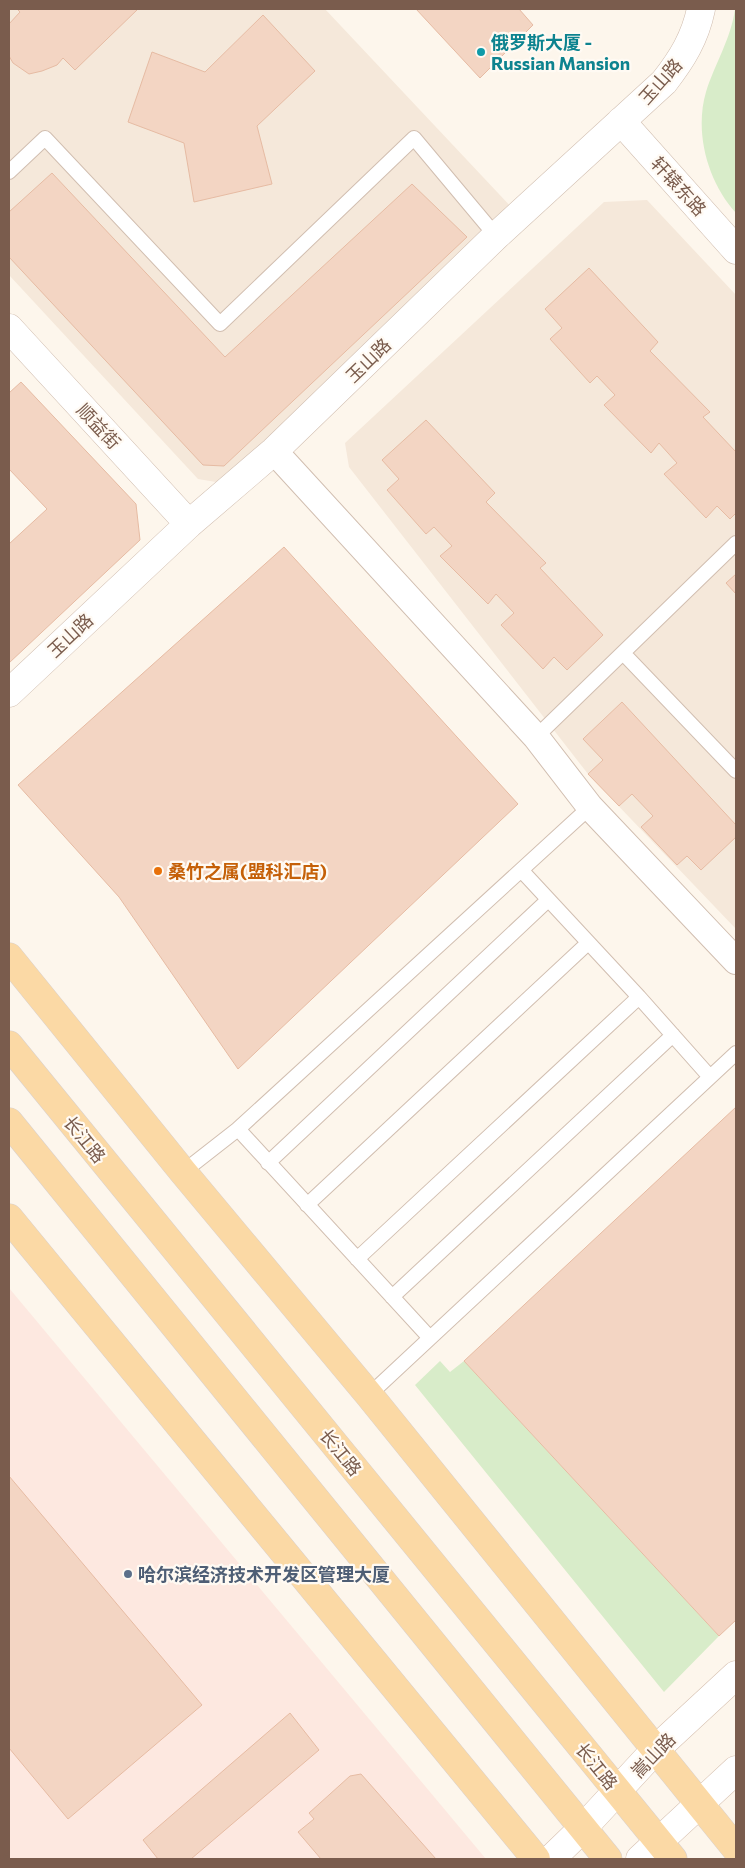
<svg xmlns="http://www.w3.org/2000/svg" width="745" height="1868" font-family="Commissioner,'Noto Sans SC',sans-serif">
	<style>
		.residential { fill: #f5e8da }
		.commercial { fill: #fde8e0 }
		.green { fill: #d8ecc9 }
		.building { fill: #f3d5c3; stroke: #e6bba3 }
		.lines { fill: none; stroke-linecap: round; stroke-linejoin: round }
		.service-casing { stroke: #d1beb0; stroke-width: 16 }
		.minor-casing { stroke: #d1beb0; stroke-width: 28 }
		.tertiary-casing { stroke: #d1beb0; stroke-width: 29 }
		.secondary-casing { stroke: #d6c0b0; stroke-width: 29 }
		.primary-casing { stroke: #dad1cd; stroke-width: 29 }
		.service { stroke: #fff; stroke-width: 14 }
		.minor { stroke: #fff; stroke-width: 26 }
		.tertiary { stroke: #fff; stroke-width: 28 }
		.secondary { stroke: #fff; stroke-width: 28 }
		.primary { stroke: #fbd9a5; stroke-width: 28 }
		.culture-dot { fill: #0f9aa8; stroke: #fffaf3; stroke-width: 2 }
		.food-dot { fill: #e8710a; stroke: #fffaf3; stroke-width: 2 }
		.service-dot { fill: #5c6f8a; stroke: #fffaf3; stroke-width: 2 }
		.labels { text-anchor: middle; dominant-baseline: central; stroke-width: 4.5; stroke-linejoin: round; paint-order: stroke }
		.culture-label { font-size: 18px; font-weight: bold; fill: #0d838f; stroke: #fffaf3; text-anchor: start }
		.street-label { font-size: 18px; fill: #7a5c4d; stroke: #fffaf3 }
		.food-label { font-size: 18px; font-weight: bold; fill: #c56008; stroke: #fffaf3; text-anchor: start }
		.service-label { font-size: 18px; font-weight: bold; fill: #4e5e75; stroke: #fffaf3; text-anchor: start }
	</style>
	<rect width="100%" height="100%" fill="#fdf6ec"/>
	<path class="residential" d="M9,9H325L513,209L222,483L198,479L9,275Z
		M647,200L736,295V929L588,774L349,467L345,443L604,202Z"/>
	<path class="commercial" d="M9,1288L486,1859H9Z"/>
	<path class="green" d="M735,9H736V213C708,182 694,133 706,92C715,63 731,39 735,9Z
		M440,1361L450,1372L464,1361L719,1636L664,1692L415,1385Z"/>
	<path class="building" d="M17,9H138L75,70L63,58L57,65L42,71L29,74L13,63L9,56V24L20,12Z
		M416,9H519L533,25L480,78Z
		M263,15L315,71L257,126L272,184L194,202L184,143L128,122L152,52L205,72Z
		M52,173L225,357L412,184L467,237L224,466L203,465L9,257V212Z
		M589,268L658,342L650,351L710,412L703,417L736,452V513L730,519L717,506L706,518L664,474L677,463L659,443L651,453L604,405L615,395L597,376L590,383L550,339L562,328L545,309Z
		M21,382L136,504L140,540L9,663V544L47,509L9,469V393Z
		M426,420L495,493L486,502L546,563L540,568L603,635L567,670L554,657L543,669L501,625L514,613L496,594L488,604L440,556L452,546L434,527L426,534L387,490L399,479L382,460Z
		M284,547L518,804L238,1069L119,897L18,785Z
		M736,574V594L726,583Z
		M622,702L736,825V837L701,870L687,856L677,865L641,827L653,816L632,794L619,806L588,774L603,760L583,739Z
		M736,1107V1620L719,1636L464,1361Z
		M9,1476L202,1705L68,1819L9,1748Z
		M290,1713L319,1750L191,1859H158L143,1840Z
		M361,1774L436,1859H321L298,1832L314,1819L309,1813L350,1776Z"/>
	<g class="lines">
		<defs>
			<path id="service" d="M9,172L45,138L220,324L414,138L496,236
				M623,653L736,771
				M536,737L736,543
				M522,871L639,997L710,1077
				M238,1129L430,1338
				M268,1163L548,900
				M183,1172L238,1129L590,807
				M307,1205L588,943
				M357,1259L639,997
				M392,1297L673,1035
				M369,1395L736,1053"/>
			<path id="minor" d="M274,451L536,737L590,807L736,961"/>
			<path id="tertiary" d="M621,121L736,250
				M9,328L189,524
				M9,693L189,524L274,451L496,236L664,82C682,59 695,38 701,9"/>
			<path id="secondary" d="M551,1859L583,1828L656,1749L736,1675
				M640,1859L736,1770"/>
			<path id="primary" d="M9,957L183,1172L369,1395L736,1849
				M9,1045L673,1859
				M9,1122L608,1859
				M9,1218L536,1859"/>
		</defs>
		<use href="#service" class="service-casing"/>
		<use href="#minor" class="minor-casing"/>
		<use href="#tertiary" class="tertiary-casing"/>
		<use href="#secondary" class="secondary-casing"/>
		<use href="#primary" class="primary-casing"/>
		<use href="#service" class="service"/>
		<use href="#minor" class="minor"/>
		<use href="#tertiary" class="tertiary"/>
		<use href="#secondary" class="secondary"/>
		<use href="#primary" class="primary"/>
	</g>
	<circle class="culture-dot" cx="481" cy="52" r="5"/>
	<circle class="food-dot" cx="158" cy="871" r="5"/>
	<circle class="service-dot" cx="128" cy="1574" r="5"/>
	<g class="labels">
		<g class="culture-label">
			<text x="491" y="42">俄罗斯大厦 -<tspan x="491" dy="21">Russian Mansion</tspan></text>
		</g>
		<g class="street-label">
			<text transform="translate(660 81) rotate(-48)">玉山路</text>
			<text transform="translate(679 186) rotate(48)">轩辕东路</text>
			<text transform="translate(368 360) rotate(-44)">玉山路</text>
			<text transform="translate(99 426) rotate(47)">顺益街</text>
			<text transform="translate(70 635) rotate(-43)">玉山路</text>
			<text transform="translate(85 1139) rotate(51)">长江路</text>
			<text transform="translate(341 1452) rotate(51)">长江路</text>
			<text transform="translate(653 1755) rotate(-46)">嵩山路</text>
			<text transform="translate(597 1766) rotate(51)">长江路</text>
		</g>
		<g class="food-label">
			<text x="168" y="871">桑竹之属(盟科汇店)</text>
		</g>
		<g class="service-label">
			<text x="138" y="1574">哈尔滨经济技术开发区管理大厦</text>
		</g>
	</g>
	<rect width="745" height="1868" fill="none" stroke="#7a5c4d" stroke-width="20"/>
</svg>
